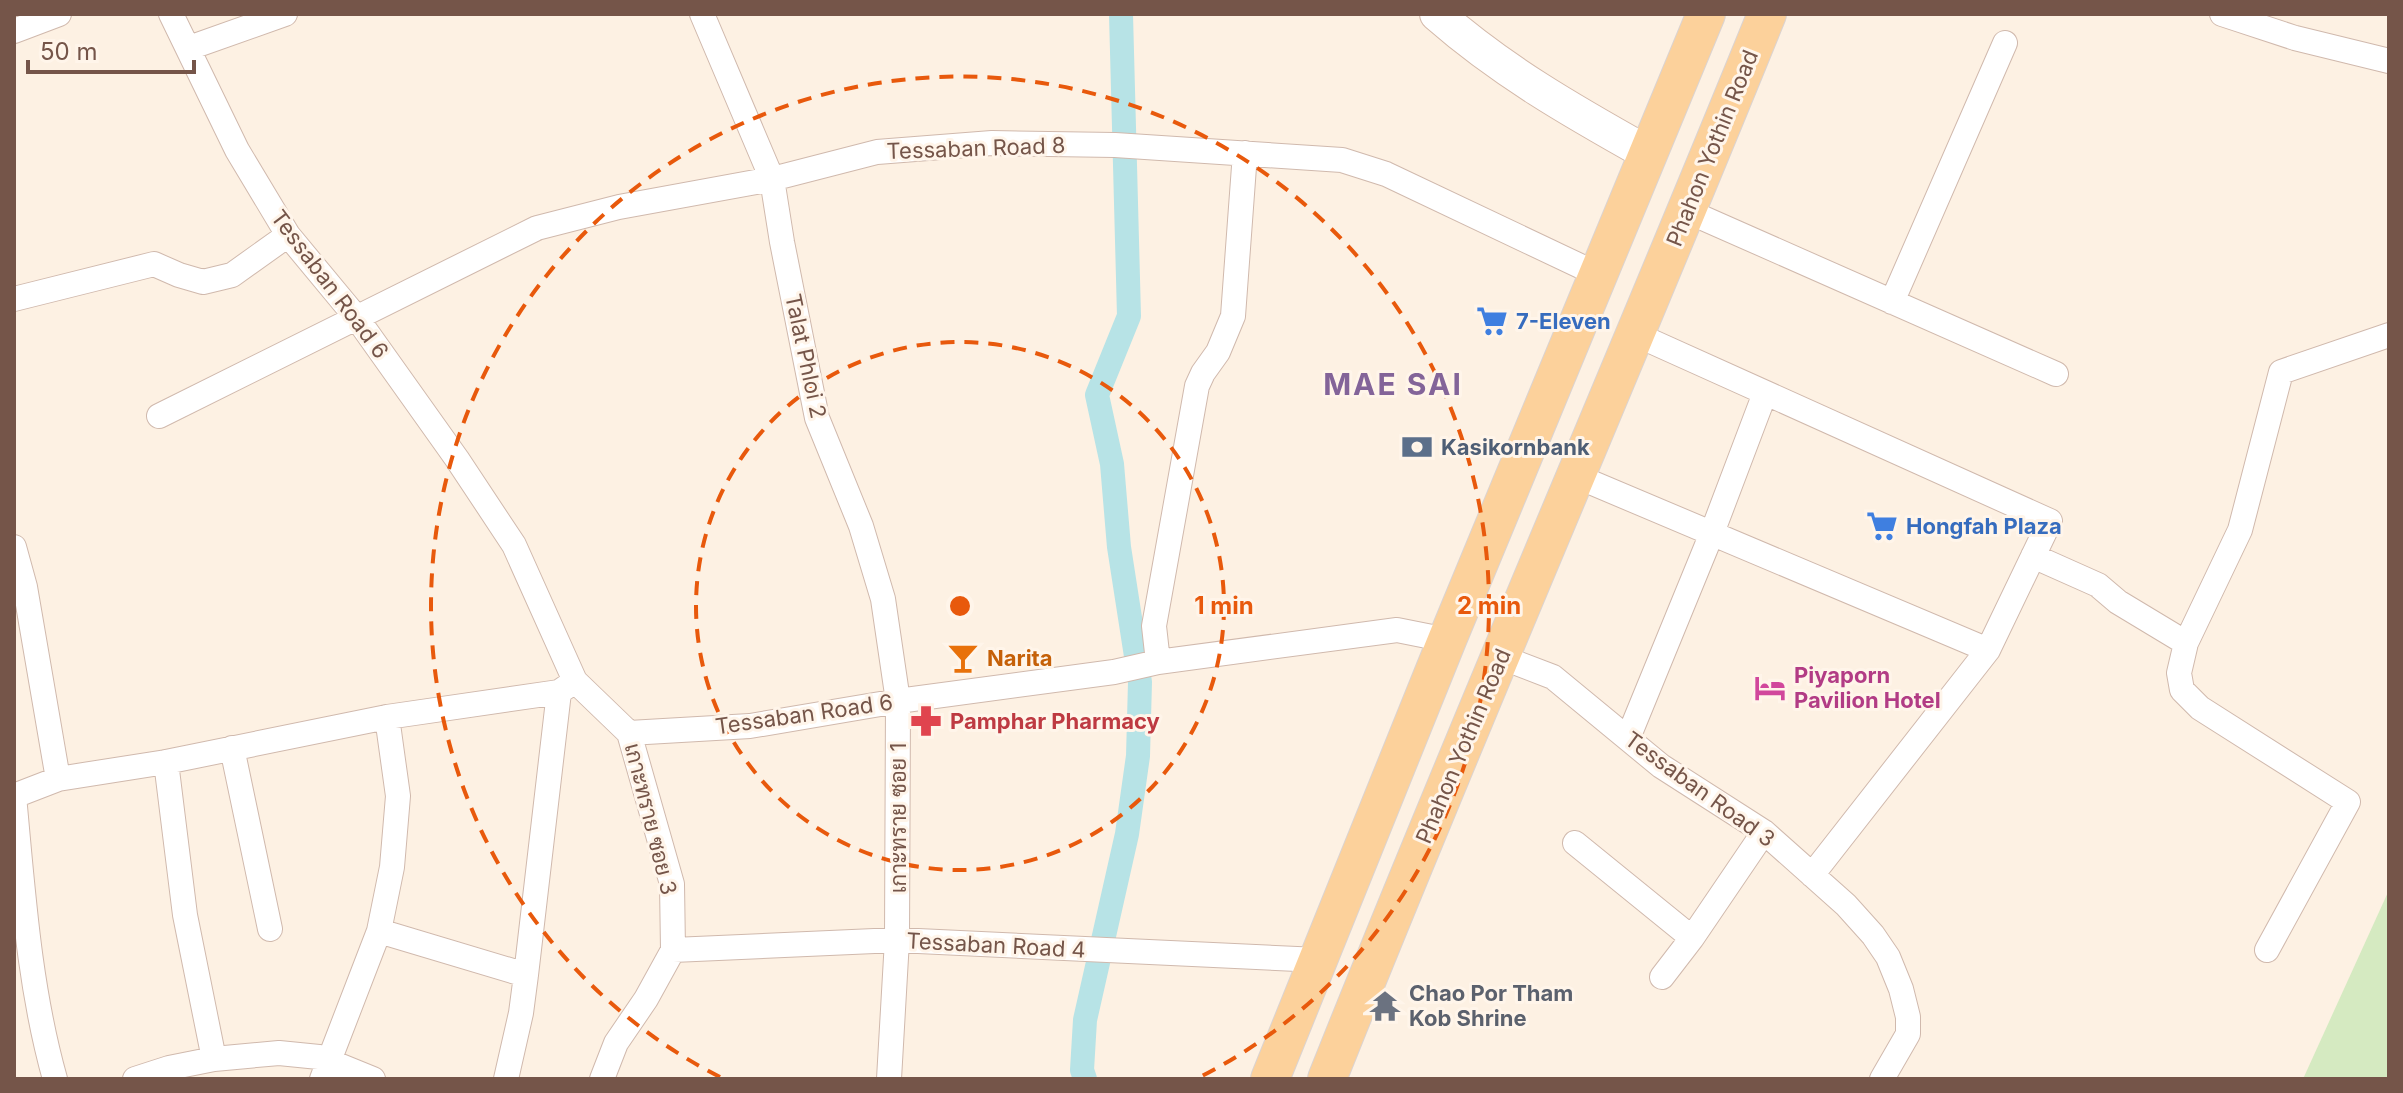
<svg xmlns="http://www.w3.org/2000/svg" width="2403" height="1093" font-family="Inter,Sarabun,sans-serif">
	<style>
		.green { fill: #d5eac1 }
		.lines { fill: none; stroke-linecap: round; stroke-linejoin: round }
		.canal { stroke: #b7e3e6; stroke-width: 24 }
		.street-casing { stroke: #d0b9ad; stroke-width: 26 }
		.secondary-casing { stroke: #d3b9aa; stroke-width: 36 }
		.primary-casing { stroke: #dbd3d0; stroke-width: 40 }
		.street { stroke: #fff; stroke-width: 24 }
		.secondary { stroke: #fff; stroke-width: 34 }
		.primary { stroke: #fcd19b; stroke-width: 38 }
		.ring { fill: none; stroke: #e8590c; stroke-width: 4; stroke-dasharray: 14 10 }
		.labels { text-anchor: middle; dominant-baseline: central; stroke-width: 6; stroke-linejoin: round; paint-order: stroke }
		.street-label { font-size: 22px; fill: #755549; stroke: #fff5ea }
		.shop-label { font-size: 22px; font-weight: bold; fill: #366cbe; stroke: #fff5ea; text-anchor: start }
		.service-label { font-size: 22px; font-weight: bold; fill: #4e5e75; stroke: #fff5ea; text-anchor: start }
		.food-label { font-size: 22px; font-weight: bold; fill: #c56008; stroke: #fff5ea; text-anchor: start }
		.hotel-label { font-size: 22px; font-weight: bold; fill: #b23c85; stroke: #fff5ea; text-anchor: start }
		.health-label { font-size: 22px; font-weight: bold; fill: #be3a42; stroke: #fff5ea; text-anchor: start }
		.worship-label { font-size: 22px; font-weight: bold; fill: #5b616d; stroke: #fff5ea; text-anchor: start }
		.district-label { font-size: 30px; font-weight: bold; letter-spacing: 2px; fill: #836499; stroke: #fff5ea }
		.centre { fill: #e8590c; stroke: #fff5ea; stroke-width: 4 }
		.ring-label { font-size: 24px; text-anchor: middle; font-weight: bold; fill: #e8590c; stroke: #fff5ea; stroke-width: 6; stroke-linejoin: round; paint-order: stroke }
	</style>
	<rect width="100%" height="100%" fill="#fdf1e3"/>
	<path class="green" d="M2389,890V1079H2303Z"/>
	<g class="lines">
		<path class="canal" d="M1085,1079L1082,1070L1085,1020L1127,834L1138,756L1140,682L1119,547L1112,464L1097,395L1129,316L1121,14"/>
		<defs>
			<path id="street" d="M171,14L237,150L288,235L356,317L457,459L514,545L575,681L629,733L750,726L898,701L1114,672L1158,662L1397,630L1447,640
				M702,14L772,179L782,242L817,418L861,526L883,599L898,701L897,940L889,1079
				M2222,14L2295,38L2389,61
				M14,31L59,14
				M189,48L285,14
				M1687,211L2056,374
				M14,299L154,264L179,275L203,282L232,275L288,235
				M1892,302L2005,43
				M1635,334L2050,521L1988,650L1812,875
				M159,416L537,228L619,207L772,179L877,152L992,143L1115,145L1342,160L1386,174L1599,275
				M1576,476L1988,650
				M14,547L25,587L58,779
				M2033,556L2098,585L2118,602L2186,643
				M1501,657L1553,677L1661,766L1764,832L1846,905L1873,935L1888,957L1901,989L1908,1017V1034L1882,1079
				M1158,662L1154,626L1197,386L1203,373L1218,352L1233,316L1245,153
				M1628,738L1712,533L1765,393
				M232,748L270,929
				M166,762L185,915L214,1059L279,1053L319,1057L373,1079
				M14,796L58,779L166,762L387,717L559,692L575,681
				M14,796C23,891 29,987 55,1079
				M1575,843L1692,938
				M379,931L526,975
				M673,950L897,940L1319,960
				M2267,950L2348,802L2200,708L2182,690L2179,673L2186,643L2240,530L2281,372L2389,335
				M1662,977L1692,938L1764,832
				M135,1079L169,1068L214,1059
				M322,1079L379,931L392,867L398,796L387,717
				M506,1079L521,1013L526,975L559,692
				M602,1079L616,1043L646,999L673,950L672,884L629,733"/>
			<path id="secondary" d="M1437,14C1502,71 1572,111 1647,153"/>
			<path id="primary" d="M1270,1079L1447,640L1706,14
				M1327,1079C1469,722 1623,370 1767,14"/>
		</defs>
		<use href="#street" class="street-casing"/>
		<use href="#secondary" class="secondary-casing"/>
		<use href="#primary" class="primary-casing"/>
		<use href="#street" class="street"/>
		<use href="#secondary" class="secondary"/>
		<use href="#primary" class="primary"/>
	</g>
	<g class="ring">
		<circle cx="960" cy="606" r="264"/>
		<path d="M720 1077A529 529 0 1 1 1200 1077"/>
	</g>
	<defs>
		<symbol id="supermarket-bare" viewBox="-9 -9 18 18"><path d="M-6-5.5h2.5l.6 2H6L4.5 2H-2.5L-4.4-4H-6ZM-1.5 3.2a1.3 1.3 0 1 0 .1 0ZM3 3.2a1.3 1.3 0 1 0 .1 0Z" fill="#3f7fe0" stroke="#fff5ea" stroke-width="2.5" paint-order="stroke"/></symbol>
		<symbol id="bank-bare" viewBox="-9 -9 18 18"><path d="M-6-4H6V4H-6ZM0-2.3a2.3 2.3 0 1 0 0 4.6a2.3 2.3 0 1 0 0-4.6Z" fill="#5c6f8a" stroke="#fff5ea" stroke-width="2.5" paint-order="stroke"/></symbol>
		<symbol id="bar-bare" viewBox="-9 -9 18 18"><path d="M-6-5H6L.8 .8V4.5H3.5V6h-7V4.5H-.8V.8Z" fill="#e8710a" stroke="#fff5ea" stroke-width="2.5" paint-order="stroke"/></symbol>
		<symbol id="hotel-bare" viewBox="-9 -9 18 18"><path d="M-6-4.5h1.5V1H6V5H4.5V3h-9V5H-6ZM-4 0a1.8 1.8 0 1 1 3.6 0ZM.5 0V-2.5h3Q6-2.5 6 0Z" fill="#d1479c" stroke="#fff5ea" stroke-width="2.5" paint-order="stroke"/></symbol>
		<symbol id="pharmacy-bare" viewBox="-9 -9 18 18"><path d="M-2-6h4v4h4v4h-4v4h-4v-4h-4v-4h4Z" fill="#e0444e" stroke="#fff5ea" stroke-width="2.5" paint-order="stroke"/></symbol>
		<symbol id="temple-bare" viewBox="-9 -9 18 18"><path d="M0-6L5-2H3V0L6.5 2.5H4V6H1.5V3h-3V6H-4V2.5H-6.5L-3 0V-2H-5Z" fill="#6b7280" stroke="#fff5ea" stroke-width="2.5" paint-order="stroke"/></symbol>
	</defs>
	<g fill-rule="evenodd">
		<use href="#supermarket-bare" x="1470" y="299" width="44" height="44"/>
		<use href="#bank-bare" x="1395" y="425" width="44" height="44"/>
		<use href="#supermarket-bare" x="1860" y="504" width="44" height="44"/>
		<use href="#bar-bare" x="941" y="636" width="44" height="44"/>
		<use href="#hotel-bare" x="1748" y="666" width="44" height="44"/>
		<use href="#pharmacy-bare" x="904" y="699" width="44" height="44"/>
		<use href="#temple-bare" x="1363" y="984" width="44" height="44"/>
	</g>
	<g class="labels">
		<g class="street-label">
			<text transform="translate(976 148) rotate(-2)">Tessaban Road 8</text>
			<text transform="translate(1712 148) rotate(-68)">Phahon Yothin Road</text>
			<text transform="translate(330 284) rotate(53)">Tessaban Road 6</text>
			<text transform="translate(806 356) rotate(78)">Talat Phloi 2</text>
			<text transform="translate(804 714) rotate(-8)">Tessaban Road 6</text>
			<text transform="translate(1463 746) rotate(-67)">Phahon Yothin Road</text>
			<text transform="translate(1700 789) rotate(36)">Tessaban Road 3</text>
			<text transform="translate(898 818) rotate(-90)">เกาะทราย ซอย 1</text>
			<text transform="translate(651 819) rotate(76)">เกาะทราย ซอย 3</text>
			<text transform="translate(996 945) rotate(3)">Tessaban Road 4</text>
		</g>
		<g class="shop-label">
			<text x="1516" y="321">7-Eleven</text>
			<text x="1906" y="526">Hongfah Plaza</text>
		</g>
		<g class="service-label">
			<text x="1441" y="447">Kasikornbank</text>
		</g>
		<g class="food-label">
			<text x="987" y="658">Narita</text>
		</g>
		<g class="hotel-label">
			<text x="1794" y="675">Piyaporn<tspan x="1794" dy="25">Pavilion Hotel</tspan></text>
		</g>
		<g class="health-label">
			<text x="950" y="721">Pamphar Pharmacy</text>
		</g>
		<g class="worship-label">
			<text x="1409" y="993">Chao Por Tham<tspan x="1409" dy="25">Kob Shrine</tspan></text>
		</g>
		<g class="district-label">
			<text x="1393" y="384">MAE SAI</text>
		</g>
	</g>
	<circle cx="960" cy="606" r="12" class="centre"/>
	<g class="ring-label">
		<text x="1224" y="614">1 min</text>
		<text x="1489" y="614">2 min</text>
	</g>
	<rect width="2403" height="1093" fill="none" stroke="#755549" stroke-width="32"/>
	<path d="M28 60v12h166v-12" fill="none" stroke="#755549" stroke-width="4"/>
	<text x="40" y="60" font-size="24" fill="#755549" stroke="#fff5ea" stroke-width="6" paint-order="stroke">50 m</text>
</svg>
